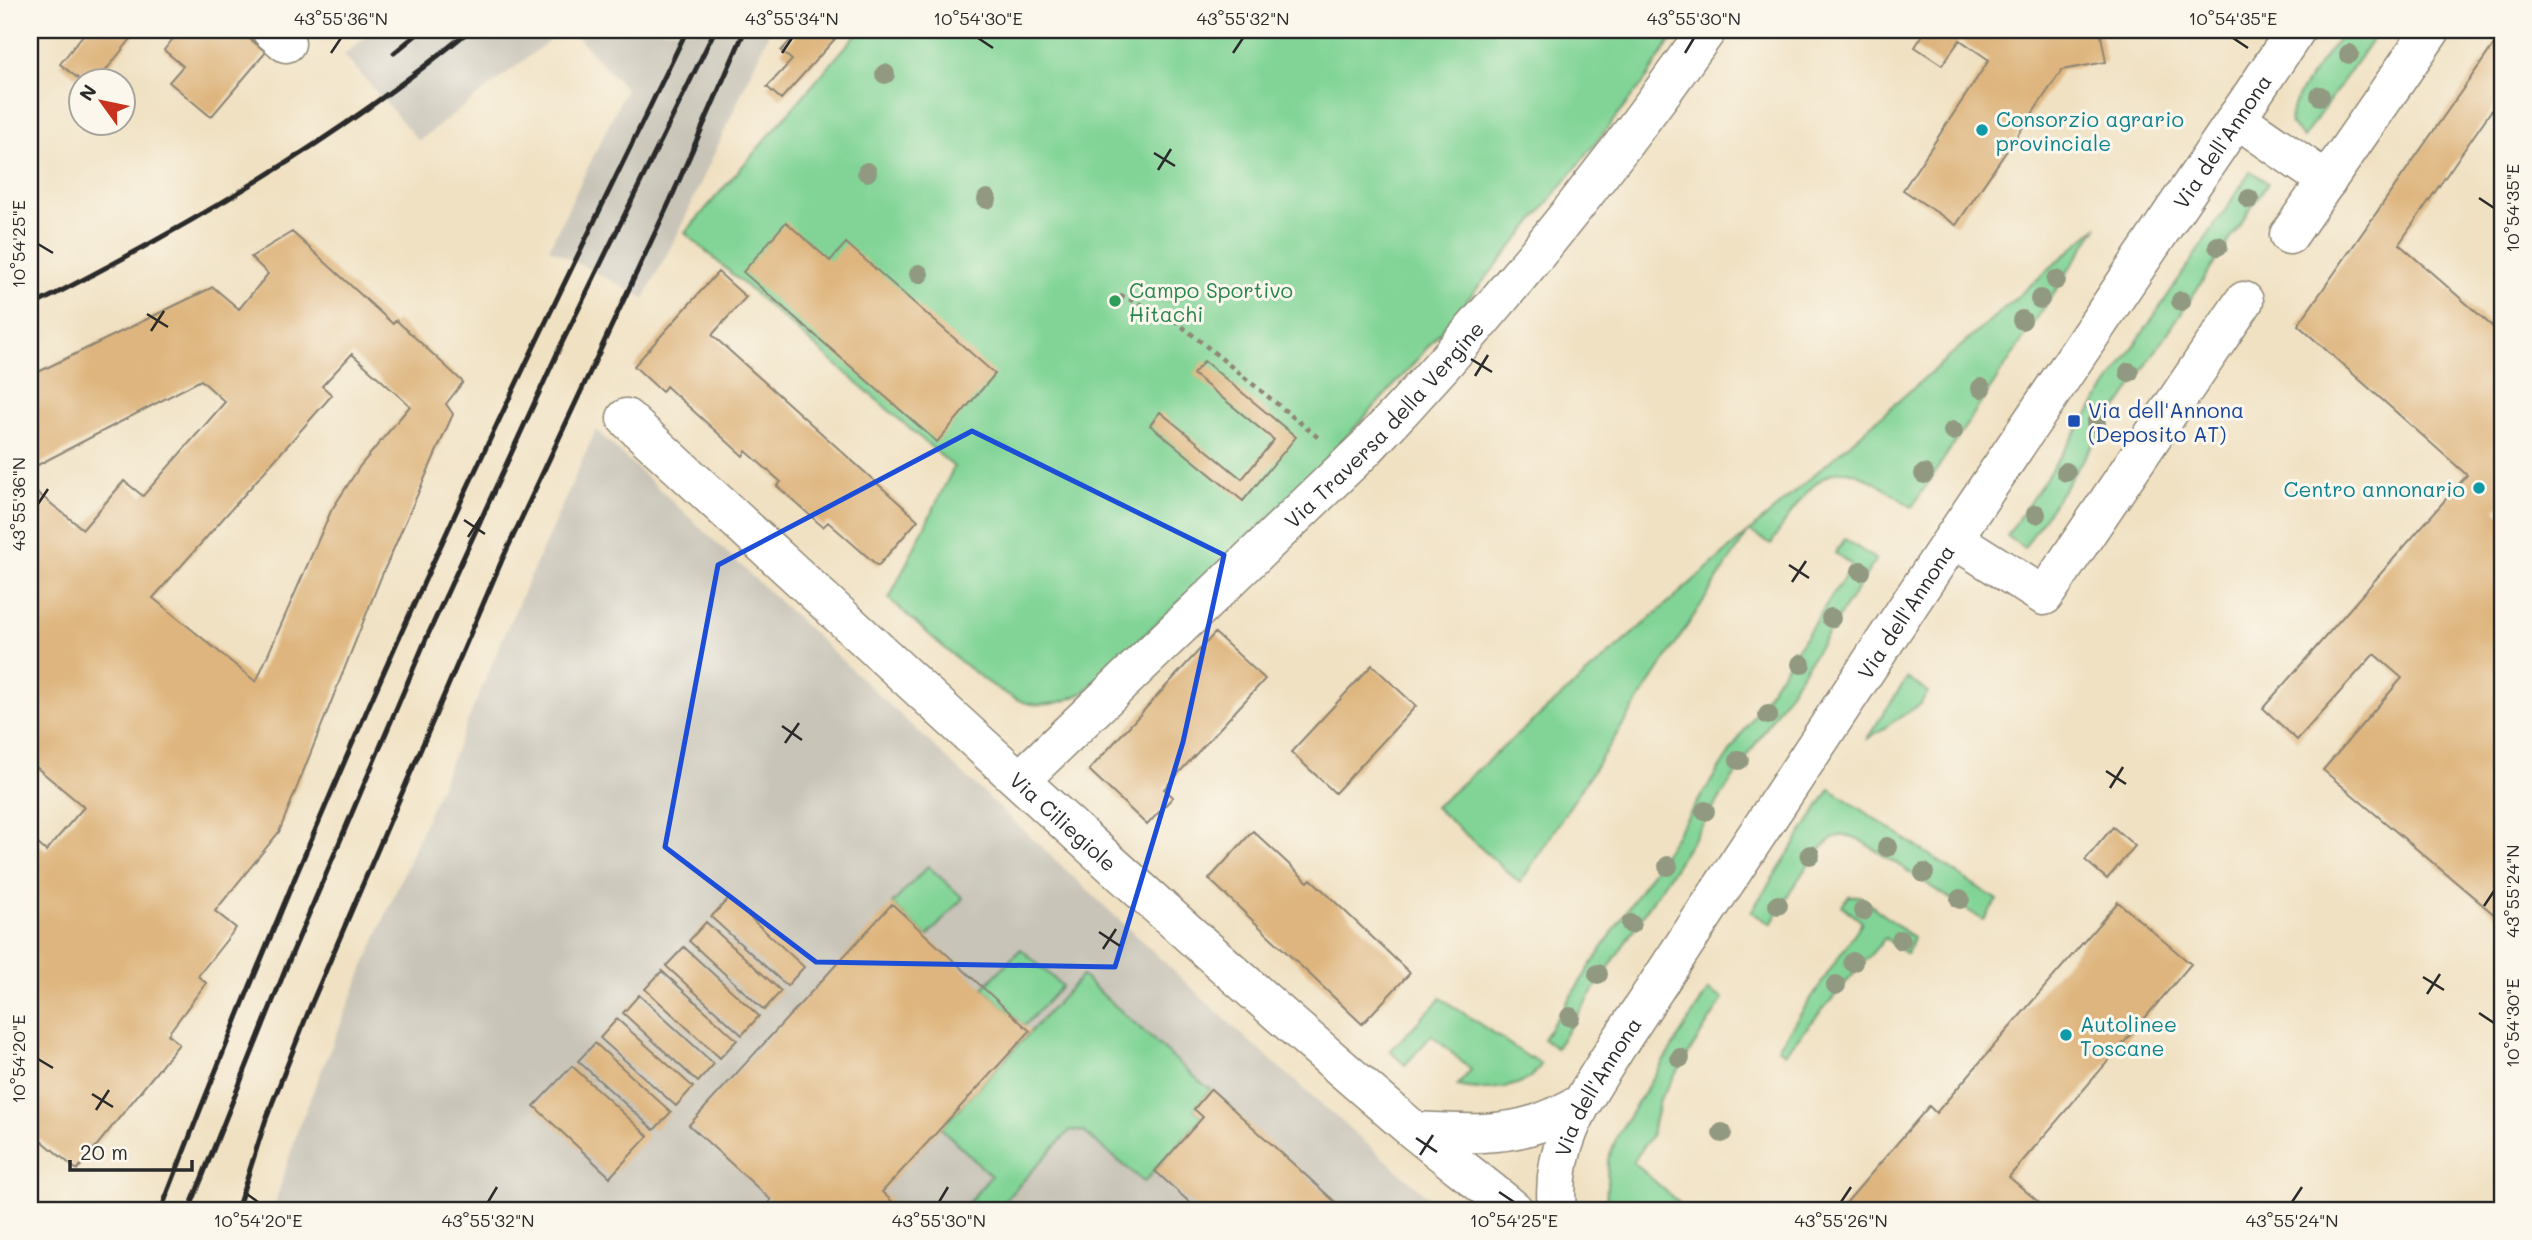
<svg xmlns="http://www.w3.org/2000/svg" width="2532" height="1240" font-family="Mali,sans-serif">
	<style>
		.industrial { fill: #c8c4b8 }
		.green { fill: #81d496; stroke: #568060; stroke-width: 2 }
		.building { fill: #deb57e; fill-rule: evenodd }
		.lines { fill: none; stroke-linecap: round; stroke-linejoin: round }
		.minor-casing { stroke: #8e8676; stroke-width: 41 }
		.path { stroke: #8e8676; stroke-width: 4.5; stroke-dasharray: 5 5; stroke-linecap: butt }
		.minor { stroke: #fff; stroke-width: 38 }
		.rail { stroke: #2b2b2b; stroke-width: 5 }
		.tree { fill: #929981 }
		.marked { fill: none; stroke: #1d4ed8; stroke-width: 5; stroke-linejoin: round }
		.ticks { fill: none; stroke: #2b2b2b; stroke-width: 2.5 }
		.culture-dot { fill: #0f9aa8; stroke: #fbf7ec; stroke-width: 2.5 }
		.leisure-dot { fill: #2e9e5b; stroke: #fbf7ec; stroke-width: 2.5 }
		.transit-dot { fill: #1a4fb4; stroke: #fbf7ec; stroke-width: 2.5 }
		.labels { text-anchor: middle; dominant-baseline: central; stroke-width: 6; stroke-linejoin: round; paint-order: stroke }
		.culture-label { font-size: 21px; fill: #0d838f; stroke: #fbf7ec; text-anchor: start }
		.street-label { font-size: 21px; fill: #2b2b2b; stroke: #fbf7ec }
		.leisure-label { font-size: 21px; fill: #27864d; stroke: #fbf7ec; text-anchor: start }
		.transit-label { font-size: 21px; fill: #164399; stroke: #fbf7ec; text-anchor: start }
		.neatline { fill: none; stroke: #2b2b2b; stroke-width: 2.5 }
		.ticks-label { font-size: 18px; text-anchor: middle; fill: #2b2b2b }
	</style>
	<rect width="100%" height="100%" fill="#fbf7ec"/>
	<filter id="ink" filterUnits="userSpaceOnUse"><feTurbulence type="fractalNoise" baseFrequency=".0143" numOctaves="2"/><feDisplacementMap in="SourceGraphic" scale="14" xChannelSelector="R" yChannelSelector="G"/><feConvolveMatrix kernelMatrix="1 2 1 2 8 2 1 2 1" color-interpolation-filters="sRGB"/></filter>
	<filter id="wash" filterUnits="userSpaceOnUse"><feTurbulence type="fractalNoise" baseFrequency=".00686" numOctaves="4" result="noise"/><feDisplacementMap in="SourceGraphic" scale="28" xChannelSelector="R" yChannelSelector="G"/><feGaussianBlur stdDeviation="1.57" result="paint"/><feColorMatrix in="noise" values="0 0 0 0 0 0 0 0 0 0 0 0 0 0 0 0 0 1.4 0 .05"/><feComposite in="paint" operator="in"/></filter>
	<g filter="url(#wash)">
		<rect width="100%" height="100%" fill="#f0e1c2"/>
		<path class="industrial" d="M373,30H563L419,141L344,55Z
			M571,30H770L680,229L644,298L549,248L626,89Z
			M596,430L1241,1034L1443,1210H273L299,1126L366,962L505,633Z"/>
		<path class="green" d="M860,30H1677L1647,78L1527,229L1409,369L1290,498L1083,693C1067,701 1050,707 1031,704C994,698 921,626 889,599L954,467L685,233Z
			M2345,30H2379L2303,138L2291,124C2285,103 2332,48 2345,30Z
			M2251,171L2268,183L2024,548L2007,536Z
			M2098,226L1912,507C1893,495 1873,478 1851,472C1817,463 1786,521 1771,544L1749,531L1520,883L1435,807Z
			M1845,539L1876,560L1556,1048L1543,1039L1852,565L1835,553Z
			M1907,678L1928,692L1920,704L1866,740Z
			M1830,789L1997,900L1983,920L1858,839C1849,835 1840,834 1832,839C1812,851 1784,904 1771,924L1751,912Z
			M928,866L963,898L927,937L892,904Z
			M1849,896H1859L1913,937L1907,954L1885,938L1785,1053L1778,1048L1862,922L1842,906Z
			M1021,949L1062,986L1024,1026L983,988Z
			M1082,976L1200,1082L1211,1089L1194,1109L1203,1117L1144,1182L1084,1132L1070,1130L996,1210H962L991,1176L941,1128Z
			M1708,990L1723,999L1660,1099L1651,1136L1633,1162L1687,1210H1606L1608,1160L1618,1134Z
			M1441,998L1530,1058L1531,1057L1541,1064C1528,1091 1482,1092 1457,1086L1471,1070L1432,1035L1405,1065L1390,1051Z"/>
		<g id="blocks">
			<path class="building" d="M87,30H138L98,80H80L60,64Z
				M158,30H239L266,52L211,117L169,82L183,66L164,50L172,40Z
				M800,30H843L781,99L767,87L792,60L781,51Z
				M1926,30H2100L2106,62L2062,70L1956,225L1903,190L1989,60L1960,40L1942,65L1915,47Z
				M2502,33V95L2399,244L2502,335V502L2496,510L2502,515V921L2323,770L2402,678L2374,654L2297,740L2263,708L2467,475L2298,325Z
				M786,222L830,261L846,243L995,374L937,442L743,272Z
				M292,232L393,324L396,320L463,382L446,404L453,414L382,575L279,832L215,911L236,928L198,976L206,983L168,1034L179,1044L77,1170L30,1131V837L46,851L84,807L30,762V487L83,529L124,481L143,496L225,402L201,380L30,469V376L213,287L239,309L268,274L251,257ZM352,354L410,406L360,466L331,511L256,682L153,598L332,395L322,386Z
				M718,272L746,297L712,335L918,520L878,566L828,522L823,527L777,486L781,482L746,451L743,456L666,386L662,392L634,366Z
				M1204,361L1296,437L1243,501L1150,425L1160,412L1242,479L1274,440L1193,374Z
				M1215,633L1265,679L1164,789L1173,797L1147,825L1089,770Z
				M1372,665L1416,706L1335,793L1291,752Z
				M2113,827L2135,846L2107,879L2085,860Z
				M1253,831L1308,882L1311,879L1410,973L1362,1024L1209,879Z
				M729,898L804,967L787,986L711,917Z
				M2118,902L2191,964L2009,1177L2048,1210H1840L1929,1106L1936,1113Z
				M892,904L1030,1031L882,1192L901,1210H762L771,1200L689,1125Z
				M706,922L781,991L764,1010L689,941Z
				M684,947L759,1016L742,1035L666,966Z
				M662,971L737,1040L720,1058L645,989Z
				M639,995L714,1064L698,1082L623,1013Z
				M617,1019L693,1087L676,1106L600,1038Z
				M595,1043L671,1112L654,1130L578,1061Z
				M572,1066L648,1136L610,1177L534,1106Z
				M1211,1089L1278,1150L1344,1210H1198L1155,1171L1203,1117L1194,1109Z"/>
		</g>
	</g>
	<g filter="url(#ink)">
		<use href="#blocks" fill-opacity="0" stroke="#8e8676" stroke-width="2"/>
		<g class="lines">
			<defs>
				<g id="minor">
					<path d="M271,30L286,43"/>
					<path d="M2236,118L2327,181"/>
					<path d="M2289,235L2431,30"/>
					<path id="s1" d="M626,418C886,657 1143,899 1411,1128C1445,1156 1480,1182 1514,1210"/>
					<path d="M1954,539L2044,596L2244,301"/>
					<path id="s2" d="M1020,780L1365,449C1490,318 1602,178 1707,30"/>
					<path d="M1415,1131C1456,1133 1496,1137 1536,1124C1551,1120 1566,1111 1581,1104"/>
					<path id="s3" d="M1557,1210C1550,1144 1584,1099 1617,1046L1940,558L2296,30"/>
				</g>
			</defs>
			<use href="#minor" class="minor-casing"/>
			<path class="path" d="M1120,295L1173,319L1320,439"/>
			<use href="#minor" class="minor"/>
			<path class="rail" d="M394,53L422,30
				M30,307C184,229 336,141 470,30
				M161,1210C252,974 351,740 457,510C531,349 610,190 687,30
				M189,1210L288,963L426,639L561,345L715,30
				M237,1210L266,1119L311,1005L502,560L670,201L745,30"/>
		</g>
		<g class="tree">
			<circle cx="2349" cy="54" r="10"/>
			<circle cx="885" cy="74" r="10"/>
			<circle cx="2320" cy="96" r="10"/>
			<circle cx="867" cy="172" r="10"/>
			<circle cx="987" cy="199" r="10"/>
			<circle cx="2249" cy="199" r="10"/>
			<circle cx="2218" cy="246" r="10"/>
			<circle cx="919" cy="274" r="10"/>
			<circle cx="2056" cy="280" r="10"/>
			<circle cx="2040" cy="299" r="10"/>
			<circle cx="2181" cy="301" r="10"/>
			<circle cx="2022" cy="320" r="10"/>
			<circle cx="2129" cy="372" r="10"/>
			<circle cx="1981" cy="388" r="10"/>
			<circle cx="2096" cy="423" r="10"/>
			<circle cx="1953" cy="431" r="10"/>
			<circle cx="2066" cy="472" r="10"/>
			<circle cx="1924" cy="474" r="10"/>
			<circle cx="2036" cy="514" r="10"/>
			<circle cx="1861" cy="571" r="10"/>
			<circle cx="1831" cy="618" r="10"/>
			<circle cx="1801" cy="664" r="10"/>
			<circle cx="1768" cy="715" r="10"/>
			<circle cx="1739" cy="760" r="10"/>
			<circle cx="1705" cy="811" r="10"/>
			<circle cx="1887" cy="847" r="10"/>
			<circle cx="1810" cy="855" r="10"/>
			<circle cx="1668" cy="866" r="10"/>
			<circle cx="1924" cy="873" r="10"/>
			<circle cx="1960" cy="899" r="10"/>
			<circle cx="1778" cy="905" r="10"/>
			<circle cx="1863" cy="911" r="10"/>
			<circle cx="1631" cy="924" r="10"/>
			<circle cx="1901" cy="940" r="10"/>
			<circle cx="1853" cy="962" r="10"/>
			<circle cx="1598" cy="974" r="10"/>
			<circle cx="1836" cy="985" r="10"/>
			<circle cx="1570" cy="1017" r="10"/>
			<circle cx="1680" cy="1058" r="10"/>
			<circle cx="1722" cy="1133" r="10"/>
		</g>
	</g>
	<path class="marked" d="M972,431L1224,555L1183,742L1115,967L816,962L665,847L718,565Z"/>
	<path class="ticks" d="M978,38L993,48M2233,38L2248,48M331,53L341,38M782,53L792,38M1233,53L1243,38M1685,53L1694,38M1154,153L1175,166M1158,170L1171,149M2479,198L2494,208M38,244L53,253M147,314L168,327M151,331L164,311M1471,359L1492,372M1475,376L1488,355M38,504L48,489M464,520L485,534M468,537L481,517M1789,565L1809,578M1792,582L1806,561M782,726L802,740M785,743L799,723M2106,771L2126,784M2110,788L2123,767M2484,906L2494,891M1099,932L1120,946M1103,949L1116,929M2423,977L2444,990M2427,994L2440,974M2479,1013L2494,1023M38,1059L53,1068M92,1094L113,1107M96,1110L109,1090M1416,1138L1437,1152M1420,1155L1433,1135M244,1192L258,1202M1499,1192L1514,1202M488,1202L497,1187M939,1202L948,1187M1841,1202L1851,1187M2292,1202L2302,1187"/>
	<g class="culture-dot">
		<circle cx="1982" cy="130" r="7"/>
		<circle cx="2479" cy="488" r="7"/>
		<circle cx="2066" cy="1035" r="7"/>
	</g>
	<circle class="leisure-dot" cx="1115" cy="301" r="7"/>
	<rect class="transit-dot" x="2067" y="414" width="14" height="14" rx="3.5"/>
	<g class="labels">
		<g class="culture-label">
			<text x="1996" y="118">Consorzio agrario<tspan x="1996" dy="24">provinciale</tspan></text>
			<text x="2465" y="488" text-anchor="end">Centro annonario</text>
			<text x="2080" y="1023">Autolinee<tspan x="2080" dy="24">Toscane</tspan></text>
		</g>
		<g class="street-label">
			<text stroke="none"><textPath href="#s3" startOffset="1267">Via dell'Annona</textPath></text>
			<text stroke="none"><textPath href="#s2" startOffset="509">Via Traversa della Vergine</textPath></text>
			<text stroke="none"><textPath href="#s3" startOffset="700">Via dell'Annona</textPath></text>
			<text stroke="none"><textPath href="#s1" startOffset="595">Via Ciliegiole</textPath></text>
			<text stroke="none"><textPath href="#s3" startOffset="133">Via dell'Annona</textPath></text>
		</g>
		<g class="leisure-label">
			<text x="1129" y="289">Campo Sportivo<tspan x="1129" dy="24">Hitachi</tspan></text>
		</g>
		<g class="transit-label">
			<text x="2088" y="409">Via dell'Annona<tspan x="2088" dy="24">(Deposito AT)</tspan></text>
		</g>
	</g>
	<rect width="2532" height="1240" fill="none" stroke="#fbf7ec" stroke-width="77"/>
	<g transform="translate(102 102) rotate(303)"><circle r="33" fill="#fbf7ec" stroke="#a8a59f" stroke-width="2"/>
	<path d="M0-5L12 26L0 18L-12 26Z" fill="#c8321e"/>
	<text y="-10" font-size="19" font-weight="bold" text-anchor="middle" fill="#2b2b2b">N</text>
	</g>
	<path d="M70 1160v10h122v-10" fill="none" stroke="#2b2b2b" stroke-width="3.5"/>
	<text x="80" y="1160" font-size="21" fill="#2b2b2b" stroke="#fbf7ec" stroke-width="5" paint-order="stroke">20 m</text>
	<rect x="38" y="38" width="2456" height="1164" class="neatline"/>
	<g class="ticks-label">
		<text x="341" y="25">43°55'36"N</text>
		<text x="792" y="25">43°55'34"N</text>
		<text x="978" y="25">10°54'30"E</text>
		<text x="1243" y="25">43°55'32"N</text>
		<text x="1694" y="25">43°55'30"N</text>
		<text x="2233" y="25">10°54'35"E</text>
		<text transform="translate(2513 208) rotate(-90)" y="6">10°54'35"E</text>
		<text transform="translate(19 244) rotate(-90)" y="6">10°54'25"E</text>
		<text transform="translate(19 504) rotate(-90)" y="6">43°55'36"N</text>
		<text transform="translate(2513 891) rotate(-90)" y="6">43°55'24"N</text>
		<text transform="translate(2513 1023) rotate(-90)" y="6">10°54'30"E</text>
		<text transform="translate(19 1059) rotate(-90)" y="6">10°54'20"E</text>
		<text x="258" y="1227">10°54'20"E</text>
		<text x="488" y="1227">43°55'32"N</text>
		<text x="939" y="1227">43°55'30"N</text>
		<text x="1514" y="1227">10°54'25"E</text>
		<text x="1841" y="1227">43°55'26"N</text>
		<text x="2292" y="1227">43°55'24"N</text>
	</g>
</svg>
